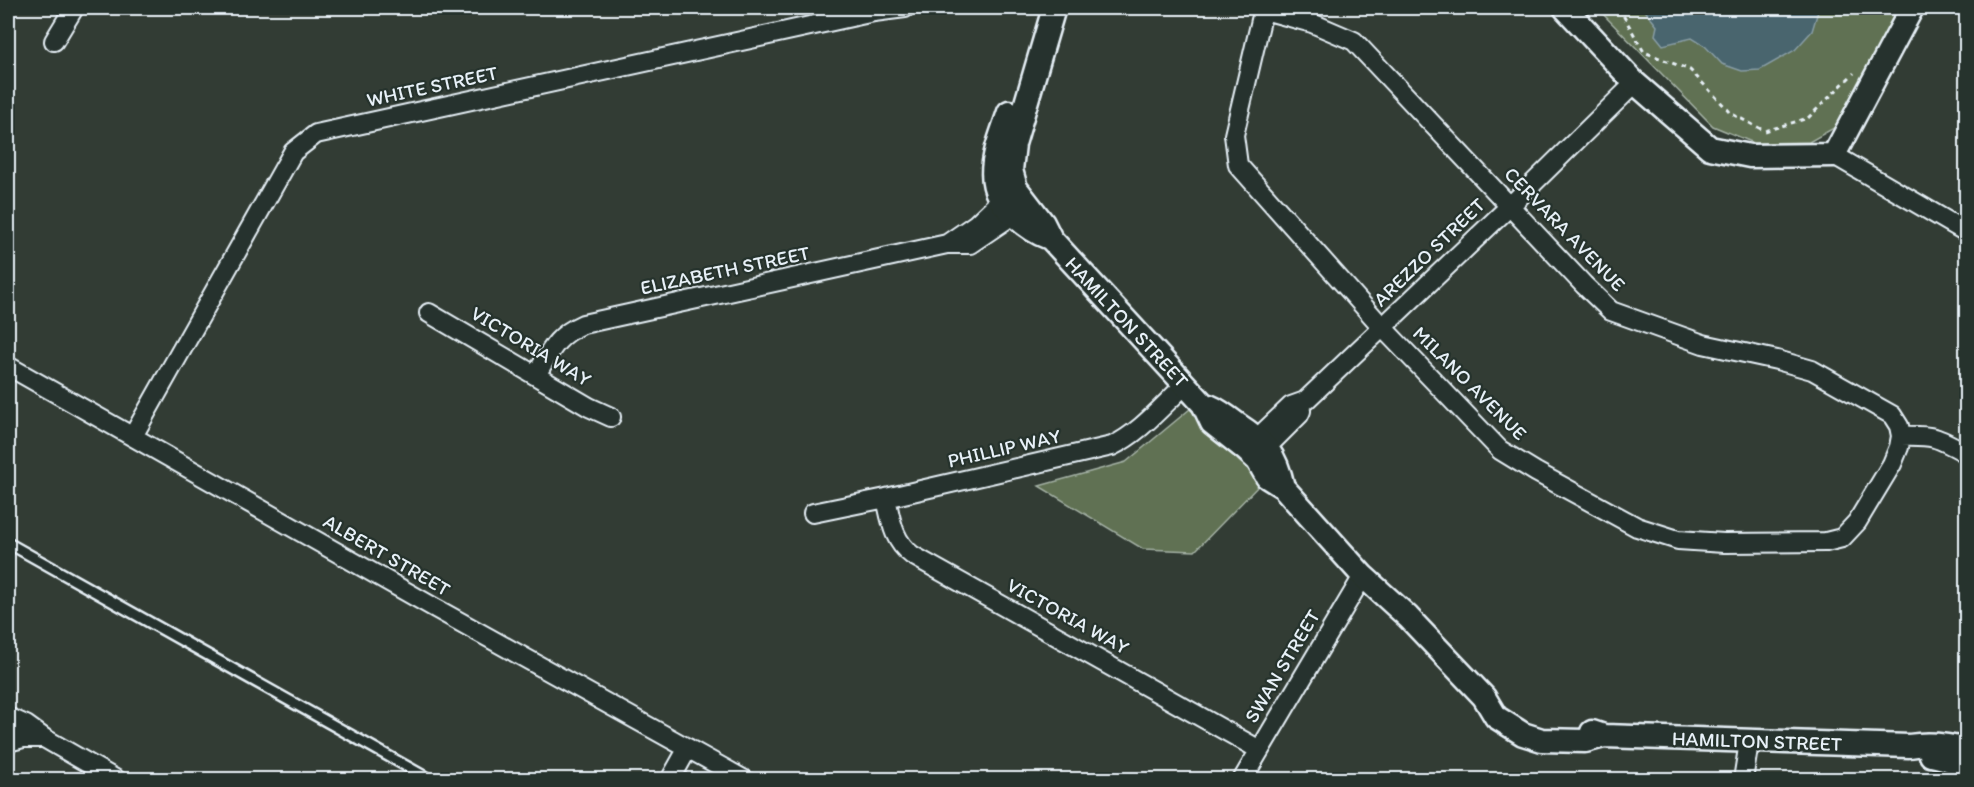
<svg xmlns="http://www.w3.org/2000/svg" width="1974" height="787" font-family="Itim,sans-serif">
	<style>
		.green { fill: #607152; stroke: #a4b1a5; stroke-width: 1.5 }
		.water { fill: #48656e; stroke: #889da5; stroke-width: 1.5 }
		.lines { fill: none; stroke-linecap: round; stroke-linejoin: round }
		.service-casing { stroke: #e8f1f8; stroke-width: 14 }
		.minor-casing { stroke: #e8f1f8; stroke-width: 22 }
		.tertiary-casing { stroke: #e8f1f8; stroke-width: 27 }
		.path { stroke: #e8f1f8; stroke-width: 3; stroke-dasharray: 4.5 4.5; stroke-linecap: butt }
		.service { stroke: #26332d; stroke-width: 9 }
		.minor { stroke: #26332d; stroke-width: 18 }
		.tertiary { stroke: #26332d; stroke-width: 22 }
		.labels { text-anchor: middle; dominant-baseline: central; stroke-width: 4.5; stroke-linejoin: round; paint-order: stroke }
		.street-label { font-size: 20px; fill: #e8f1f8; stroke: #26332d }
	</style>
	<rect width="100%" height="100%" fill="#323c34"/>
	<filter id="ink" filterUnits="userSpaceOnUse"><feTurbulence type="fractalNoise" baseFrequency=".0167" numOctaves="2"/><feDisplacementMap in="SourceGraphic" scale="12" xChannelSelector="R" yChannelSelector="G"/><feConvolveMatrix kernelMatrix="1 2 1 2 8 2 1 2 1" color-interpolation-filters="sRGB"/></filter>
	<g filter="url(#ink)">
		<path class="green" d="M1597,8H1906L1841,124L1809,142L1754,143L1713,126Z
			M1190,409L1262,482L1195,551L1143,549L1039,486L1126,462Z"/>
		<path class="water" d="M1643,8H1819L1812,31L1795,50L1760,70L1742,71L1722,64L1705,46L1692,38L1663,45L1655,35L1657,26Z"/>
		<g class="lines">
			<defs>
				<path id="service" d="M8,543L431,780"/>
				<path id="minor" d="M1264,10L1312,23L1354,41L1584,285L1611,311L1703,344L1777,360L1812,370L1892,415L1899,426L1901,436L1899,447L1892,464L1857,522L1842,538L1826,542L1724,543L1678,540L1637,527L1536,472L1500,450L1383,328L1238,165L1234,135L1261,20L1265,8
					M54,41L74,8
					M1834,155L1966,232
					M947,244L976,224L1000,201L1013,198
					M429,313L589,407L611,417
					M8,366L435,608L745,780
					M536,375C551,350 556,336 583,324L947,244H970L1004,221L1023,205
					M133,436L293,152L316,134L874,12L905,8
					M1901,436C1934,435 1937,437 1966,453
					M1249,446L1291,406L1305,401L1510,206L1635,83
					M1258,456L1299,415L1301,411
					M886,498C891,520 893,541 912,555L1258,749
					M813,513L886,498L1112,446C1140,433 1163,405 1185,385
					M8,717L26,725L44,738L117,780
					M8,742L23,738H44
					M670,780L688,748
					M1242,780L1363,576
					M1743,780L1749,742"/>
				<path id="tertiary" d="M1054,8L1014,144L1011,170L1016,188L1043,223L1051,239L1203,404L1212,423L1246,450L1258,461L1267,477L1283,487L1363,576L1408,617L1484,697L1496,717L1523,734L1542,740L1585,741L1604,736
					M1565,8L1635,83L1710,148L1750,156L1834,155L1912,8
					M1009,112C996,151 978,186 1016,217C1026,226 1035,233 1047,237
					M1209,406C1219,410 1228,417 1237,424C1265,442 1276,454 1283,487
					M1592,732L1604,736L1909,746C1929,743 1948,745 1966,750
					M1931,755C1944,758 1959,761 1966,772"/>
			</defs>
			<use href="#service" class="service-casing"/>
			<use href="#minor" class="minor-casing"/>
			<use href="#tertiary" class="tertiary-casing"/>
			<path class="path" d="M1619,8L1644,52L1690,70L1732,114L1765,131L1808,118L1854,73"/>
			<use href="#service" class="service"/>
			<use href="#minor" class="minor"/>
			<use href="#tertiary" class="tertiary"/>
		</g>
	</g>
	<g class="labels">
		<g class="street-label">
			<text transform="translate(432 86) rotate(-12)">WHITE STREET</text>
			<text transform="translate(1565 229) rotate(46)">CERVARA AVENUE</text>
			<text transform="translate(1429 252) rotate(-44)">AREZZO STREET</text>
			<text transform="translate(725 270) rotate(-12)">ELIZABETH STREET</text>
			<text transform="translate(1127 322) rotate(47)">HAMILTON STREET</text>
			<text transform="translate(531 346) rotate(31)">VICTORIA WAY</text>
			<text transform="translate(1470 383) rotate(45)">MILANO AVENUE</text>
			<text transform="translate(1004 448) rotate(-13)">PHILLIP WAY</text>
			<text transform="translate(387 555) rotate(30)">ALBERT STREET</text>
			<text transform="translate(1068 616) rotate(29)">VICTORIA WAY</text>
			<text transform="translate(1282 666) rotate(-59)">SWAN STREET</text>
			<text transform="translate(1757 741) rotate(2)">HAMILTON STREET</text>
		</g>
	</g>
	<rect width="1974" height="787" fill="none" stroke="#26332d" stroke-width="30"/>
	<rect x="15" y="15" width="1944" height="757" fill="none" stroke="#e8f1f8" stroke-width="2" filter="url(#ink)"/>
</svg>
